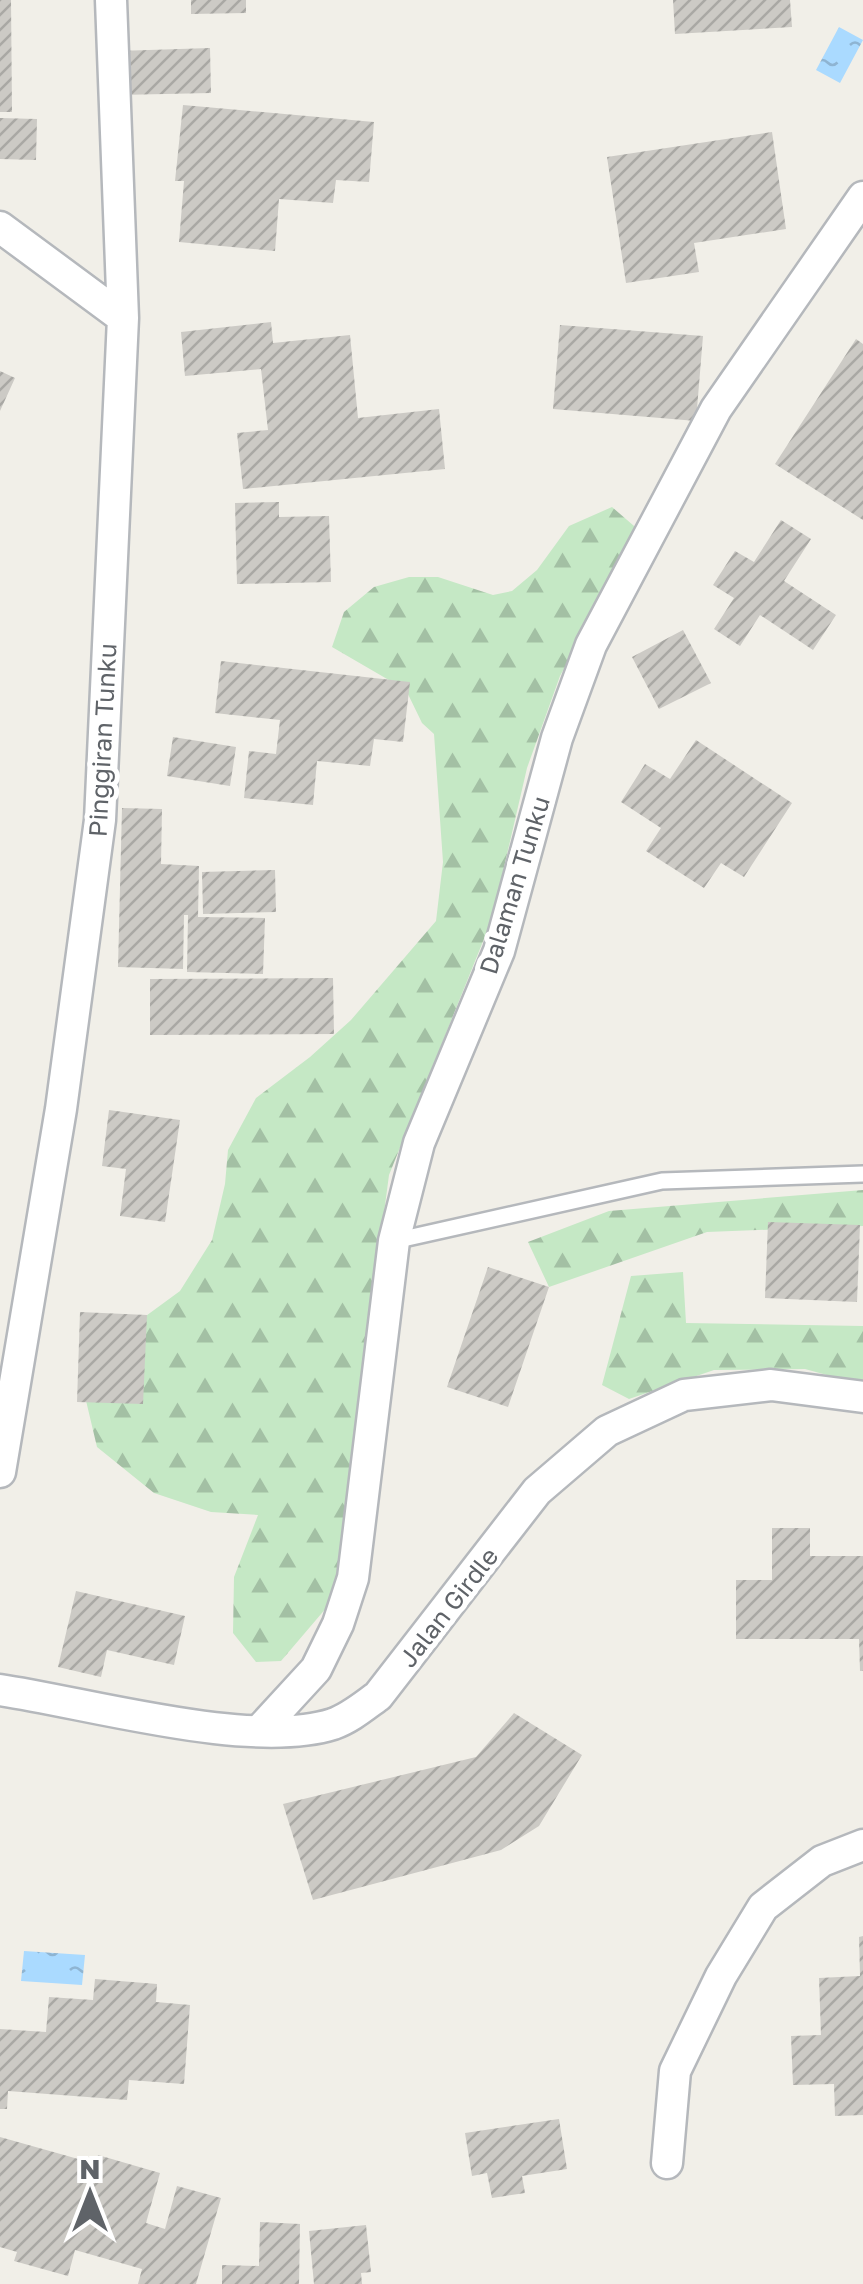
<svg xmlns="http://www.w3.org/2000/svg" width="863" height="2284" font-family="'Golos Text',sans-serif">
	<style>
		.forest { fill: url(#forest-firs) }
		.water { fill: url(#water-ripples) }
		.building { fill: url(#building-hatch) }
		.lines { fill: none; stroke-linecap: round; stroke-linejoin: round }
		.lane-casing { stroke: #b5b8bc; stroke-width: 20 }
		.street-casing { stroke: #b5b8bc; stroke-width: 35 }
		.lane { stroke: #fff; stroke-width: 15 }
		.street { stroke: #fff; stroke-width: 30 }
		.labels { text-anchor: middle; dominant-baseline: central; stroke-width: 10; stroke-linejoin: round; paint-order: stroke }
		.street-label { font-size: 25px; fill: #5f6368; stroke: #fff }
	</style>
	<defs>
		<pattern id="forest-firs" width="22" height="20" patternUnits="userSpaceOnUse" patternTransform="scale(2.5)"><rect width="22" height="20" fill="#c5e8c5"/><path d="M5 1l3.5 6h-7zM16 11l3.5 6h-7z" fill="#a3c0a4"/></pattern>
		<pattern id="water-ripples" width="26" height="14" patternUnits="userSpaceOnUse" patternTransform="scale(2.5)"><rect width="26" height="14" fill="#aadaff"/><path d="M2 4q2-2 4 0t4 0M15 11q2-2 4 0t4 0" fill="none" stroke="#8eb4d2"/></pattern>
		<pattern id="building-hatch" width="6" height="6" patternUnits="userSpaceOnUse" patternTransform="scale(2.5)"><rect width="6" height="6" fill="#cccac5"/><path d="M-1 1l2-2M0 6l6-6M5 7l2-2" fill="none" stroke="#a9a8a4"/></pattern>
	</defs>
	<rect width="100%" height="100%" fill="#f1efe8"/>
	<path class="forest" d="M612,507L641,532L616,572L560,676L527,768L492,919L389,1175L333,1600L281,1661L256,1662L233,1633L234,1577L258,1515L211,1512L154,1493L97,1447L83,1388L124,1332L180,1291L212,1240L225,1184L228,1150L256,1098L310,1057L351,1020L436,921L443,862L434,734L422,723L406,690L332,647L344,612L374,587L409,577H438L493,595L512,591L537,570L569,526Z
		M863,1190V1226L707,1232L549,1287L528,1242L609,1211Z
		M683,1272L686,1323L863,1326V1385L805,1369L714,1370L629,1399L602,1385L631,1276Z"/>
	<path class="water" d="M839,27L863,40L840,83L816,70Z
		M24,1951L85,1955L82,1985L21,1981Z"/>
	<path class="building" d="M0,0H11L12,112H0Z
		M191,0H246V13L191,14Z
		M673,0H790L792,27L675,34Z
		M210,48L211,93L119,95L118,51Z
		M183,105L374,122L369,182L336,180L333,203L279,199L275,251L179,242L184,181H175Z
		M0,118L37,119L36,160L0,159Z
		M772,132L786,229L694,243L699,272L626,283L607,157Z
		M271,322L273,343L350,335L358,418L439,409L445,469L243,489L237,433L268,430L261,369L185,376L181,332Z
		M560,325L703,336L696,421L553,409Z
		M856,339L863,344V520L775,464Z
		M0,371L15,378L0,411Z
		M279,502V517L329,516L331,582L237,584L235,503Z
		M781,520L811,539L784,581L836,615L813,650L760,615L740,646L714,629L734,598L713,585L735,551L754,562Z
		M683,630L711,683L659,709L632,657Z
		M221,661L410,682L403,742L374,739L370,766L317,761L313,805L244,798L249,751L276,754L280,720L215,713Z
		M173,737L236,747L230,786L167,776Z
		M696,740L792,803L744,877L721,863L704,888L646,851L661,828L621,802L645,764L670,779Z
		M122,808L162,809L161,864L199,866L198,917L265,918L263,974L187,972L188,915H184L183,969L118,967Z
		M275,870L276,912L203,914L202,872Z
		M333,978L334,1034L150,1035V979Z
		M109,1110L180,1120L165,1222L120,1216L126,1169L102,1166Z
		M768,1222L860,1225L857,1302L765,1298Z
		M488,1267L549,1287L508,1407L447,1387Z
		M80,1312L147,1315L143,1404L77,1402Z
		M772,1528H810V1556H863V1671H860L859,1639H736V1580H772Z
		M76,1591L185,1616L174,1665L107,1650L101,1677L58,1667Z
		M514,1713L582,1755L539,1826L501,1850L313,1900L283,1804L476,1757Z
		M863,1936V2115L835,2116L834,2084L793,2085L791,2036L821,2035L819,1978L860,1976L859,1937Z
		M95,1979L157,1984L156,2002L190,2005L184,2084L129,2080L127,2100L8,2091L7,2109H0V2029L46,2032L49,1997L93,2000Z
		M559,2119L567,2169L522,2176L525,2193L492,2198L487,2173L472,2176L465,2133Z
		M0,2137L96,2164L98,2155L160,2173L146,2223L165,2229L177,2186L221,2198L196,2284H138L142,2269L75,2250L68,2276L14,2261L17,2252L0,2247Z
		M260,2222L300,2224L299,2284H222V2265L259,2266Z
		M366,2225L371,2272L361,2273L362,2284H314L309,2231Z"/>
	<g class="lines">
		<defs>
			<path id="lane" d="M394,1241L662,1181L863,1174"/>
			<path id="street" d="M0,227L123,318
				M0,1472L61,1109L100,820L123,318L111,0
				M0,1690C88,1703 251,1750 333,1724C350,1718 364,1706 378,1696L537,1491L607,1431L684,1395L771,1385L863,1397
				M259,1731L316,1669L338,1624L353,1578L394,1241L419,1143L499,951L557,738L591,645L716,409L863,197
				M667,2163L675,2071L721,1976L763,1907L822,1861L863,1845"/>
		</defs>
		<use href="#lane" class="lane-casing"/>
		<use href="#street" class="street-casing"/>
		<use href="#lane" class="lane"/>
		<use href="#street" class="street"/>
	</g>
	<g class="labels">
		<g class="street-label">
			<text transform="translate(102 740) rotate(-87)">Pinggiran Tunku</text>
			<text transform="translate(514 885) rotate(-73)">Dalaman Tunku</text>
			<text transform="translate(448 1607) rotate(-52)">Jalan Girdle</text>
		</g>
	</g>
	<g transform="translate(90 2194)" stroke="#ffffff" stroke-width="8" paint-order="stroke">
	<path d="M0-8L18 38L0 25L-18 38Z" fill="#5f6368"/>
	<text y="-15" font-size="28" font-weight="bold" text-anchor="middle" fill="#5f6368">N</text>
	</g>
</svg>
